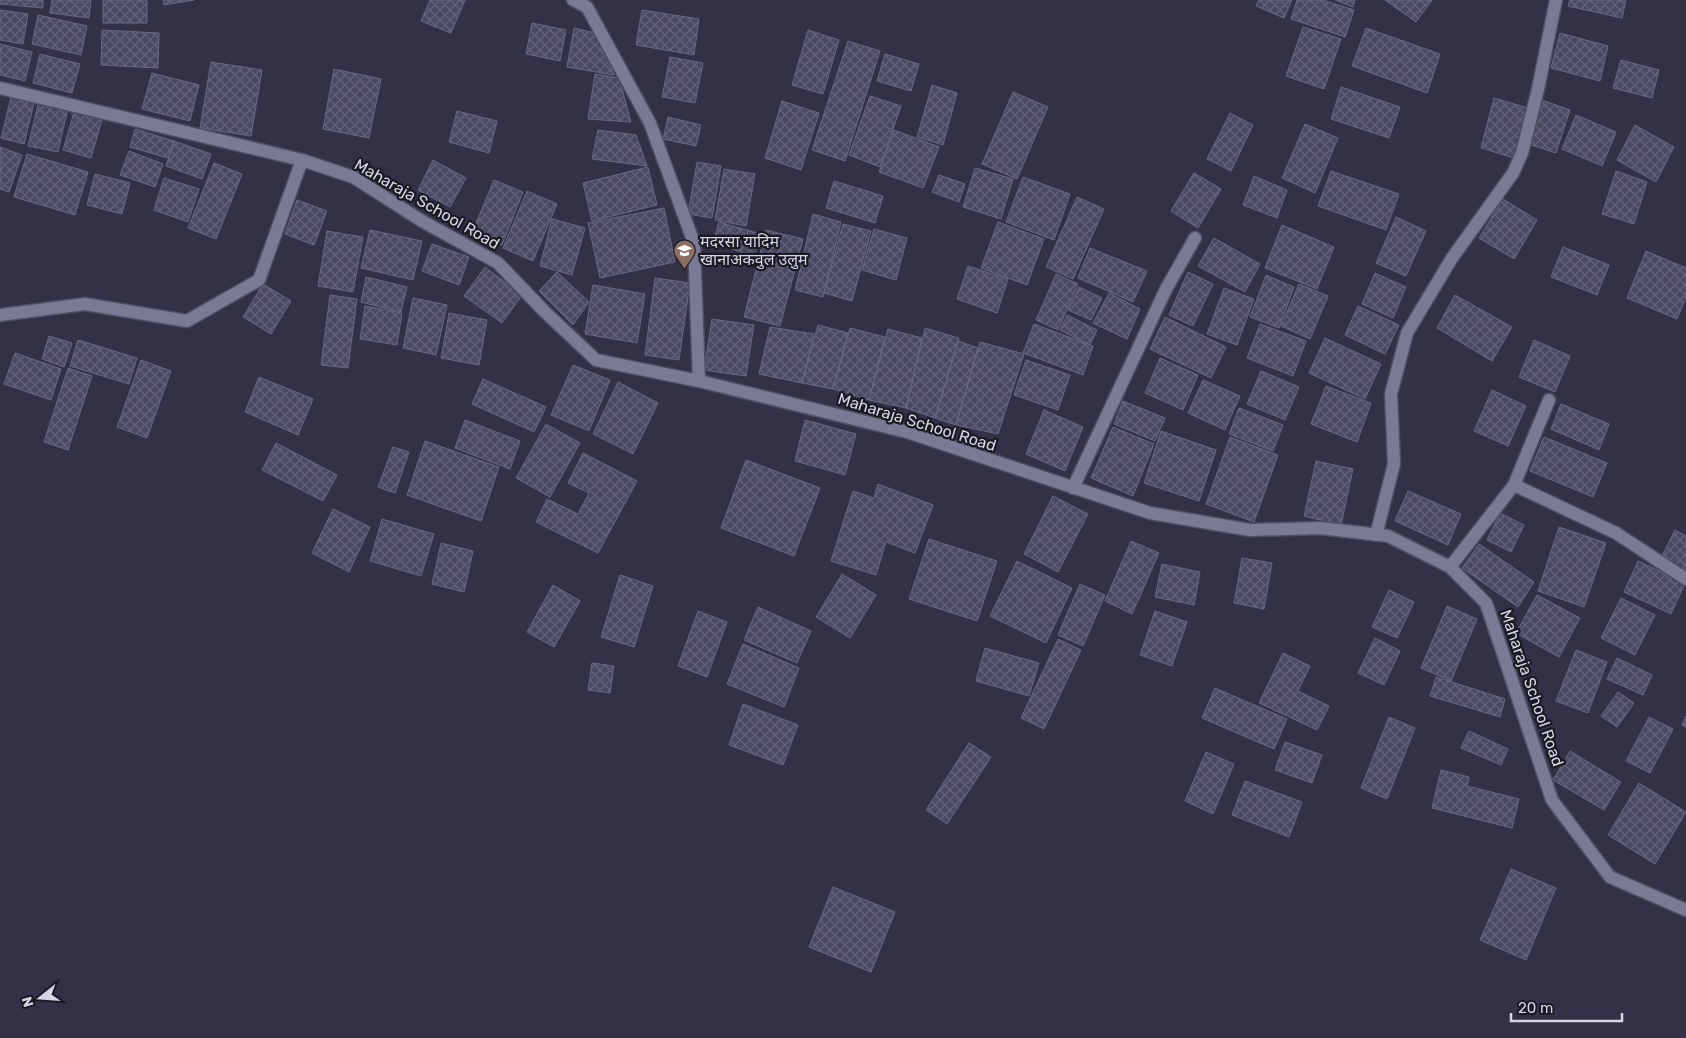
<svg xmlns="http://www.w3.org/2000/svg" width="1686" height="1038" font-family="Rubik,'Noto Sans Devanagari',sans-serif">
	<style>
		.building { fill: url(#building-cross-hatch); stroke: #696882 }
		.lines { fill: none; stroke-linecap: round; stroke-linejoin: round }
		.minor-casing { stroke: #4e4e61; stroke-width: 15 }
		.minor { stroke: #7a7a95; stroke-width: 12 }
		.labels { text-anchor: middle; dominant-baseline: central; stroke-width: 4.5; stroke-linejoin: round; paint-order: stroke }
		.street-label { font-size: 16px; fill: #d5d5e4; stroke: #1a1a25 }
		.poi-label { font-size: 16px; fill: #d5d5e4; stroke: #1a1a25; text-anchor: start }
	</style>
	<defs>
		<pattern id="building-cross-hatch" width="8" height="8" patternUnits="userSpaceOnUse" patternTransform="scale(1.25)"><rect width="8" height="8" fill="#4a4962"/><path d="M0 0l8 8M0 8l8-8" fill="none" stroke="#636278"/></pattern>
	</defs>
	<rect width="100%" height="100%" fill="#323148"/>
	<path class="building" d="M0,0H43V8L0,4Z
		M52,0H91L89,18L50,13Z
		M103,0H147V23H103Z
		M163,0H194L164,5Z
		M430,0H465L451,33L421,21Z
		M1259,0H1292L1284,18L1256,6Z
		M1297,0H1323L1354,10L1345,37L1291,19Z
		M1335,0H1355L1353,7Z
		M1385,0H1432L1416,22Z
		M1570,0H1626L1622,18L1568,6Z
		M0,10L28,14L23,44L0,40Z
		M642,10L699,19L694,55L636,45Z
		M38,15L87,26L81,55L32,44Z
		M532,23L566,30L560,61L526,54Z
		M1303,27L1341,39L1324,89L1286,76Z
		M574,28L599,34L614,75L567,67Z
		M1366,28L1440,54L1427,93L1352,66Z
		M102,30L159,33L158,68L101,65Z
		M808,30L839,40L823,94L792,85Z
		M1560,33L1608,46L1600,81L1551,68Z
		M848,41L880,51L845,161L812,150Z
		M0,44L32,52L25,81L0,75Z
		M40,54L80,64L72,93L33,83Z
		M885,54L919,64L911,91L877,81Z
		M670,57L703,63L695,103L662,97Z
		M1621,60L1659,70L1652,98L1613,88Z
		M211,62L262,70L251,136L200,128Z
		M334,69L381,79L369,138L323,129Z
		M152,73L199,85L190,121L142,109Z
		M595,74L619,78L631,122L588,119Z
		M932,85L957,93L943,145L917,137Z
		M1341,87L1400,107L1389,138L1331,119Z
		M1013,92L1048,107L1017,179L982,164Z
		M12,93L35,99L24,144L1,138Z
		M870,96L901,106L880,167L849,155Z
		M1494,98L1528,108L1514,158L1481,148Z
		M1542,100L1570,110L1556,153L1528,144Z
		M39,101L68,108L58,152L28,146Z
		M782,101L819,113L801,170L765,158Z
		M457,111L497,121L489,153L449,142Z
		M74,112L102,120L91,158L63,150Z
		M1230,113L1253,125L1231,171L1207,159Z
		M1576,115L1616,132L1602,166L1562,149Z
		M668,117L701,125L696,146L663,139Z
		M1305,124L1338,138L1315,193L1282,178Z
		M1635,125L1674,147L1656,182L1617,160Z
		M135,129L174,141L168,158L130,147Z
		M598,130L636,135L647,166L592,159Z
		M894,130L939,147L923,188L879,172Z
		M174,141L211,154L202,179L166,166Z
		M0,147L22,155L9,192L0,189Z
		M129,151L163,164L155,187L120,175Z
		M27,154L88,172L75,215L14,197Z
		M433,160L466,178L450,207L418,190Z
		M697,162L721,166L712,218L688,214Z
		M214,163L242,174L216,239L188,228Z
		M648,167L657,205L592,221L583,183Z
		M975,168L1013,179L1001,219L963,207Z
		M724,169L755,174L746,226L715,220Z
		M1331,171L1399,194L1386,230L1318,206Z
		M1616,171L1647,182L1634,224L1602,214Z
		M1194,173L1221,189L1198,228L1171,211Z
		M95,174L130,183L122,214L87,205Z
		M939,175L965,184L959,202L932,192Z
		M1254,176L1287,190L1277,218L1243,205Z
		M1023,177L1070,194L1054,240L1006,222Z
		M164,178L199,189L188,222L154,210Z
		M494,180L523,192L502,245L472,233Z
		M834,181L883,196L875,223L826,208Z
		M527,191L557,204L533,261L503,248Z
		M1077,197L1104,209L1073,279L1046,267Z
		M1503,199L1537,220L1514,259L1479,238Z
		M297,200L327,211L314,245L285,234Z
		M664,208L675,262L600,278L588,223Z
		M813,214L841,222L823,297L795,290Z
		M1396,217L1426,231L1406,276L1376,263Z
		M552,219L585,228L572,275L540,266Z
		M719,222L761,234L754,256L713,243Z
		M998,222L1044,239L1027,285L981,268Z
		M843,224L871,231L852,301L824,293Z
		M1282,225L1334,247L1317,289L1265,268Z
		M874,229L907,238L896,280L862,270Z
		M370,230L422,241L413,280L361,268Z
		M766,230L803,239L780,326L744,317Z
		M327,231L363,237L353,292L318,286Z
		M1214,238L1260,264L1245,292L1198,266Z
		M432,244L469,257L459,285L422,271Z
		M1563,247L1609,265L1597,295L1551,277Z
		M1090,248L1147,271L1133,302L1078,278Z
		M1646,251L1686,268V297L1677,319L1627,298Z
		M968,266L1008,279L997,313L957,299Z
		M485,267L522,295L502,323L464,296Z
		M557,272L589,302L573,325L539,291Z
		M1188,272L1213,284L1193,326L1169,315Z
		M1375,273L1406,287L1393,318L1362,304Z
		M1056,274L1078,284L1058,330L1036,320Z
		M1266,275L1294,287L1279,328L1250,317Z
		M366,277L407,287L401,312L361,302Z
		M655,278L690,283L679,360L645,355Z
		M263,284L291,301L271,334L243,317Z
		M1299,284L1328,296L1310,339L1281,326Z
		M593,285L645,294L637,343L585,334Z
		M1079,287L1102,298L1091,320L1068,310Z
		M1224,288L1254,299L1237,345L1207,334Z
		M1109,293L1140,309L1127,339L1093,323Z
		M330,295L357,299L348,368L321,365Z
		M1455,295L1512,327L1492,361L1437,328Z
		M413,298L447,305L436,355L403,348Z
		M365,306L402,313L397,345L360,339Z
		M1358,306L1399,325L1385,354L1345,335Z
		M449,313L487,320L479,365L441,358Z
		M1067,315L1097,330L1090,345L1060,330Z
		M1165,317L1226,347L1211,378L1150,349Z
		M712,319L754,325L746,376L704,370Z
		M1034,324L1093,346L1083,375L1023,353Z
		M1260,324L1306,341L1293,376L1247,358Z
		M818,325L848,333L833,389L802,383Z
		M770,327L814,334L802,383L759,374Z
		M850,328L885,337L869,400L833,389Z
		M925,328L959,338L935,418L906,408Z
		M888,329L922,338L906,408L869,400Z
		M49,336L72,343L64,367L42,359Z
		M1325,338L1381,364L1365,399L1309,373Z
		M78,340L137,358L129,384L70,366Z
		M1534,340L1570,356L1555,392L1519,377Z
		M958,341L978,348L956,425L935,418Z
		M980,342L1024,354L998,434L956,425Z
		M15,353L61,369L51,400L4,384Z
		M1160,358L1198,375L1183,410L1145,393Z
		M141,360L171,371L147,438L117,427Z
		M1026,360L1070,375L1058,410L1014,395Z
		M573,365L610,380L589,431L551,415Z
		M68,368L92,376L68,450L44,442Z
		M1261,371L1299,387L1285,420L1247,404Z
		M259,377L313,399L298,435L245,412Z
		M483,379L546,407L534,432L472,404Z
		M1203,380L1240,396L1225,430L1188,413Z
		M618,382L658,403L633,454L593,434Z
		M1326,386L1371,403L1357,442L1311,424Z
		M1492,390L1526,406L1508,446L1474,431Z
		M1123,401L1165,418L1155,441L1114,424Z
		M1561,404L1609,424L1599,450L1551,429Z
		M1239,408L1283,425L1273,451L1229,434Z
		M1044,410L1083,427L1065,471L1026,454Z
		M465,420L520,441L510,469L455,448Z
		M805,420L856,434L845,475L795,461Z
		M546,424L580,443L550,497L516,478Z
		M1113,427L1154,444L1133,496L1091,478Z
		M1161,431L1216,450L1199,501L1144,483Z
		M1230,437L1278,455L1254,522L1206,504Z
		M1544,437L1607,463L1593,497L1530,471Z
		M425,441L499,467L481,521L407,495Z
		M276,443L337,475L323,501L262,470Z
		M393,447L409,452L395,493L378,487Z
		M583,453L637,481L598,553L536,522L547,499L578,514L589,493L568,483Z
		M746,460L820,488L794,556L721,528Z
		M1316,461L1353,469L1341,525L1304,516Z
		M878,484L933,505L915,553L886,542L876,575L831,561L853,491L874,498Z
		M1408,491L1461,514L1448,545L1395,521Z
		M1053,496L1088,514L1058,572L1024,554Z
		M333,509L370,527L349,572L312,553Z
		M1500,513L1524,525L1511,552L1487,540Z
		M382,519L434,534L421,576L370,561Z
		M1559,527L1606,543L1584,607L1538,591Z
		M1675,530L1686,536V573L1660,560Z
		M929,539L997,561L977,621L909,599Z
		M1131,541L1159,553L1132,614L1105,601Z
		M441,543L473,551L464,592L432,584Z
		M1479,544L1534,582L1518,607L1462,568Z
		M1242,558L1272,563L1264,609L1234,603Z
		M1017,561L1072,588L1046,643L990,616Z
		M1638,561L1685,583L1671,614L1624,592Z
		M1162,564L1200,572L1194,605L1155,597Z
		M842,574L876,595L850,638L816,617Z
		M620,575L653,586L634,647L601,637Z
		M1080,584L1105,595L1083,646L1058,635Z
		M553,585L580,601L554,647L527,632Z
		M1389,590L1414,602L1397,638L1372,627Z
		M1537,595L1580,618L1559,657L1516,633Z
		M1621,598L1655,615L1635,655L1601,638Z
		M1447,606L1477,619L1451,681L1421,668Z
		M758,607L811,631L797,663L744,640Z
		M698,611L727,622L707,677L678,666Z
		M1155,611L1187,622L1172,666L1140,655Z
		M1375,638L1400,651L1384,685L1358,673Z
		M1058,639L1081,650L1044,729L1021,718Z
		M743,644L799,668L784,707L727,684Z
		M985,648L1039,663L1029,696L976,681Z
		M1576,650L1607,662L1588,713L1556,701Z
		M1283,653L1310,666L1298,691L1329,706L1317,730L1259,703Z
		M1617,658L1652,675L1643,695L1607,679Z
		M592,663L614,666L610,693L588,690Z
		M1436,677L1505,699L1500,717L1430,696Z
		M1215,688L1287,719L1274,749L1202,718Z
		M1618,692L1634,703L1617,727L1601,716Z
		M743,704L798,725L783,765L729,745Z
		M1686,716V727L1682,725Z
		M1389,717L1415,728L1387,799L1361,788Z
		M1649,717L1673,729L1650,773L1626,761Z
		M1469,731L1508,749L1501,765L1461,748Z
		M1285,742L1322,755L1312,783L1275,770Z
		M969,743L991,757L947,824L926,810Z
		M1570,751L1621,782L1604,810L1553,780Z
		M1206,752L1234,764L1213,814L1185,801Z
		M1441,770L1469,777L1467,786L1519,799L1512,828L1432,808Z
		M1245,781L1302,802L1289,837L1232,815Z
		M1639,783L1686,812L1655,864L1608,835Z
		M1511,869L1556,888L1526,960L1480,940Z
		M833,887L895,912L871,972L809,947Z"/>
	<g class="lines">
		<defs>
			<path id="minor" d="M573,0L587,7L650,123L694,243L699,381
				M0,88L302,160L353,177L422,221L498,263L544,311L596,360L699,381L907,432L1150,513L1250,530L1320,528L1388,536L1450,567L1486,603L1552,800L1610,877L1686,910
				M0,315L85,304L187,321L259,280L302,160
				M1514,485L1616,533L1686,579
				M1073,488L1166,289L1195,238
				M1376,535L1394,464L1391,394L1407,333L1452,258L1513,173L1522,153L1538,89L1556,0
				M1450,567L1514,485L1549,400"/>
		</defs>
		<use href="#minor" class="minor-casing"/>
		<use href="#minor" class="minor"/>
	</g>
	<defs>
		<symbol id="school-pin" viewBox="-11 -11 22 30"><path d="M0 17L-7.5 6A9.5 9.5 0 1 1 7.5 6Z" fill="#8d6e63" stroke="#1a1a25"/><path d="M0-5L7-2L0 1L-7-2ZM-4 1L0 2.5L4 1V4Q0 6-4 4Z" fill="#fff"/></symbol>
	</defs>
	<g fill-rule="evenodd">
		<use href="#school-pin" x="672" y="238" width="25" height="34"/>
	</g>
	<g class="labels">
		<g class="street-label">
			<text transform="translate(427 204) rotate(30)">Maharaja School Road</text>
			<text transform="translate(917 422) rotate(17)">Maharaja School Road</text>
			<text transform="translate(1532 688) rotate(71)">Maharaja School Road</text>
		</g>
		<g class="poi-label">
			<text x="700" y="241">मदरसा यादिम<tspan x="700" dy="18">खानाअकवुल उलुम</tspan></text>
		</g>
	</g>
	<g transform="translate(40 998) rotate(253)" stroke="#1a1a25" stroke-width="4" paint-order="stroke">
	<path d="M0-4L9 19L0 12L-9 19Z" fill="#d5d5e4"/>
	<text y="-8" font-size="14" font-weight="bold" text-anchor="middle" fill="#d5d5e4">N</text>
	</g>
	<path d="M1511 1013v8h111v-8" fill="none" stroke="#d5d5e4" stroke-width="2.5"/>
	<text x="1518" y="1013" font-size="15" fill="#d5d5e4" stroke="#1a1a25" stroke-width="4" paint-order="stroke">20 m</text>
</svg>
